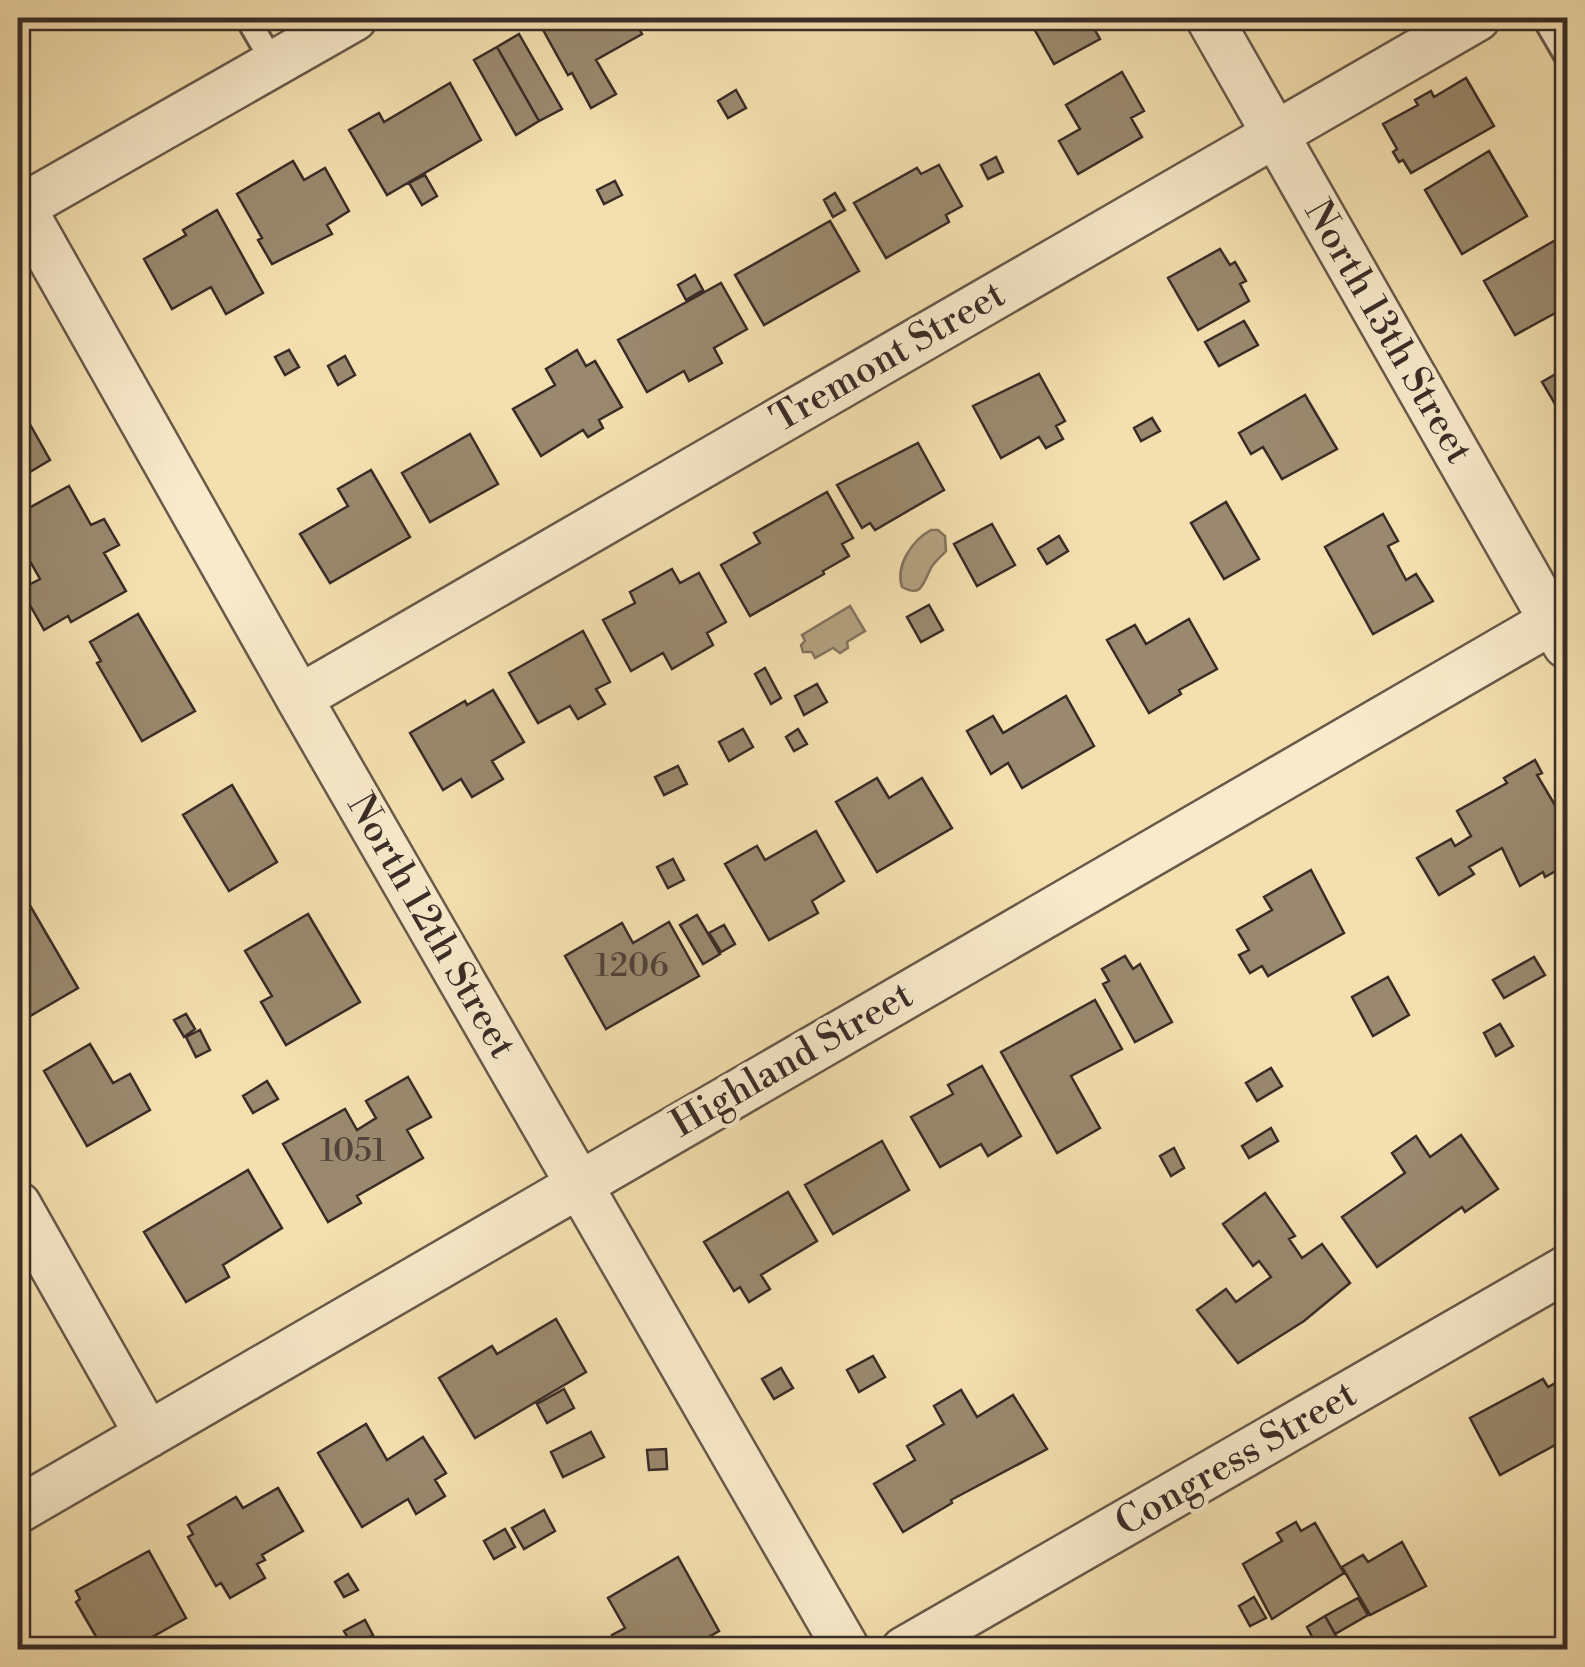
<svg xmlns="http://www.w3.org/2000/svg" width="1585" height="1667" font-family="'Libre Bodoni',serif">
	<style>
		.water { fill: #b4a281; stroke: #83735d; stroke-width: 2.5 }
		.building { fill: #9a896e; stroke: #392c27; stroke-width: 2.5 }
		.lines { fill: none; stroke-linecap: round; stroke-linejoin: round }
		.lane-casing { stroke: #685949; stroke-width: 28 }
		.street-casing { stroke: #685949; stroke-width: 50 }
		.lane { stroke: #f8eacb; stroke-width: 22 }
		.street { stroke: #f8eacb; stroke-width: 45 }
		.labels { text-anchor: middle; dominant-baseline: central; stroke-width: 9; stroke-linejoin: round; paint-order: stroke }
		.number-label { font-size: 32px; fill: #514339 }
		.street-label { font-size: 38px; fill: #392c27; stroke: #f8eacb }
	</style>
	<rect width="100%" height="100%" fill="#f4dfaf"/>
	<filter id="stains"><feTurbulence type="fractalNoise" baseFrequency=".002" numOctaves="4"/><feColorMatrix values="0 0 0 0 .2 0 0 0 0 .09 0 0 0 0 .02 0 0 0 .5 -.17"/></filter>
	<radialGradient id="worn" r=".72"><stop offset=".6" stop-color="#630" stop-opacity="0"/><stop offset="1" stop-color="#630" stop-opacity=".3"/></radialGradient>
	<path class="water" d="M931,530H938L945,536L946,551C941,557 933,562 930,570C922,586 921,597 902,587C895,566 912,540 931,530Z
		M850,606L865,631L847,642L848,648L840,653L833,648L815,658L812,652H803L801,645L805,641L802,635Z"/>
	<path class="building" d="M561,18H633L642,34L596,60L616,94L591,108L572,73L568,75L542,28Z
		M1028,18H1088L1100,39L1054,64Z
		M519,34L562,109L539,121L497,47Z
		M497,47L539,121L516,135L474,60Z
		M1122,72L1144,111L1131,118L1142,137L1078,174L1059,141L1080,129L1066,105Z
		M1466,78L1494,126L1411,173L1403,160L1399,162L1393,152L1397,149L1383,124L1418,105L1415,100L1431,91L1434,97Z
		M450,83L481,140L387,195L349,130L379,113L384,122Z
		M736,90L746,108L728,118L718,101Z
		M1489,151L1527,216L1462,254L1425,190Z
		M996,157L1003,172L988,179L981,165Z
		M293,161L304,180L325,168L349,211L327,225L332,234L272,264L258,240L262,238L237,194Z
		M939,165L962,206L946,215L949,222L886,258L854,203L917,168L921,174Z
		M425,175L437,196L422,205L409,183Z
		M615,181L622,195L604,204L597,190Z
		M835,193L845,210L833,217L824,200Z
		M217,210L263,293L226,314L211,287L172,309L144,259L186,235L183,230Z
		M830,221L859,271L764,325L735,275Z
		M1554,241L1565,260L1568,259V306L1515,335L1484,281Z
		M1220,249L1230,265L1235,262L1246,281L1240,284L1249,301L1198,330L1168,278Z
		M695,275L703,290L686,300L678,285Z
		M721,283L747,329L714,348L722,363L689,381L684,371L647,392L618,340Z
		M1244,321L1258,345L1219,366L1205,342Z
		M1568,347V426L1542,382L1566,368L1558,353Z
		M289,350L299,367L285,375L275,357Z
		M577,350L586,366L595,361L622,407L599,420L603,428L588,437L583,430L541,456L513,409L555,385L546,369Z
		M345,356L355,375L338,385L328,366Z
		M1039,374L1065,421L1056,426L1063,439L1046,448L1039,437L1001,458L973,406Z
		M1305,395L1337,449L1282,479L1263,447L1251,454L1239,433Z
		M18,403L50,460L18,479Z
		M1152,418L1160,431L1141,441L1134,428Z
		M470,434L498,484L430,522L402,473Z
		M918,443L944,490L875,530L870,523L862,528L837,485Z
		M371,470L410,537L330,583L300,534L348,506L338,489Z
		M69,486L91,525L104,519L119,545L104,553L126,591L71,622L68,616L44,630L21,589L40,579L27,556L18,561V536L25,532L18,514Z
		M827,492L853,538L842,544L849,556L823,571L824,574L750,616L721,565L760,543L754,533Z
		M1226,502L1259,559L1224,579L1191,523Z
		M1383,514L1398,541L1388,546L1406,580L1416,574L1433,601L1373,634L1325,547Z
		M992,524L1015,565L977,586L954,544Z
		M1059,536L1068,551L1047,564L1038,549Z
		M672,569L680,583L699,573L726,622L707,633L713,645L672,669L663,653L631,671L603,620L635,603L630,592Z
		M929,605L943,630L921,642L907,617Z
		M138,614L195,711L142,741L97,663L101,661L90,642Z
		M1189,619L1217,669L1179,690L1181,694L1149,713L1107,640L1135,625L1146,644Z
		M583,631L610,682L596,689L605,704L578,719L570,706L538,723L509,673Z
		M765,668L781,698L771,704L755,674Z
		M817,684L827,702L804,715L795,696Z
		M493,690L524,742L492,761L503,779L472,797L461,779L443,790L410,733L465,701L467,705Z
		M1066,696L1094,746L1022,788L1008,763L991,774L967,731L993,716L1003,733Z
		M743,729L753,747L729,761L719,742Z
		M798,729L807,744L794,751L786,737Z
		M1535,760L1542,773L1537,775L1559,812L1562,811L1568,821V864L1545,877L1543,872L1520,886L1502,848L1469,867L1474,874L1439,895L1417,858L1451,839L1455,846L1471,836L1457,811L1507,783L1504,778Z
		M678,766L687,784L664,795L655,777Z
		M877,778L889,798L922,778L952,828L877,872L836,802Z
		M232,785L277,862L229,891L183,815Z
		M816,831L844,881L812,901L818,913L769,940L725,864L757,846L765,860Z
		M673,859L684,880L668,888L657,867Z
		M1311,870L1344,933L1268,976L1262,966L1250,973L1239,955L1249,950L1237,930L1272,910L1264,897Z
		M21,890L78,988L20,1022L18,892Z
		M308,914L360,1002L286,1045L261,1002L272,996L245,951Z
		M697,915L720,954L703,964L680,925Z
		M669,922L699,976L606,1029L565,956L622,923L633,943Z
		M724,925L735,944L721,952L709,933Z
		M1125,956L1133,969L1140,964L1172,1022L1135,1042L1103,984L1109,981L1102,969Z
		M1534,957L1545,975L1504,998L1493,980Z
		M1388,977L1409,1015L1373,1036L1352,997Z
		M1095,1000L1122,1049L1071,1076L1100,1128L1057,1153L1001,1052Z
		M186,1014L195,1029L184,1037L174,1020Z
		M1500,1024L1513,1046L1496,1056L1484,1033Z
		M200,1030L210,1050L196,1057L186,1037Z
		M90,1044L113,1083L130,1074L150,1110L87,1146L44,1071Z
		M982,1066L1021,1136L988,1156L981,1144L940,1167L911,1117L953,1094L948,1085Z
		M1271,1068L1282,1086L1257,1101L1246,1083Z
		M408,1077L431,1117L407,1130L423,1158L357,1196L361,1203L328,1222L283,1144L345,1109L357,1130L376,1118L366,1101Z
		M267,1081L278,1099L253,1113L243,1096Z
		M1271,1128L1278,1141L1249,1158L1242,1146Z
		M1461,1135L1498,1189L1465,1212L1462,1207L1377,1267L1342,1217L1405,1173L1392,1153L1416,1136L1430,1157Z
		M882,1141L909,1190L833,1234L805,1185Z
		M1174,1148L1184,1168L1171,1176L1160,1156Z
		M248,1170L282,1228L223,1265L229,1277L186,1302L144,1232Z
		M788,1192L817,1241L761,1275L770,1289L749,1302L740,1287L734,1291L704,1242Z
		M1265,1193L1295,1236L1289,1239L1302,1258L1322,1244L1350,1283L1304,1321L1238,1363L1197,1310L1226,1289L1236,1302L1271,1277L1259,1261L1253,1266L1223,1224Z
		M556,1319L586,1372L475,1438L439,1378L492,1346L497,1354Z
		M873,1356L885,1377L859,1392L847,1370Z
		M781,1368L793,1388L774,1399L762,1379Z
		M1568,1376V1438L1500,1475L1470,1418L1543,1379L1548,1387Z
		M564,1389L574,1408L547,1423L537,1404Z
		M961,1390L977,1417L1013,1395L1047,1449L951,1500L952,1503L903,1532L874,1484L915,1460L907,1446L944,1424L934,1406Z
		M366,1424L387,1460L423,1437L446,1473L435,1480L445,1496L416,1514L408,1499L362,1527L318,1453Z
		M591,1432L604,1457L563,1477L551,1452Z
		M666,1449L667,1469L649,1470L647,1450Z
		M278,1488L303,1531L262,1555L265,1560L257,1564L265,1578L230,1598L221,1583L216,1586L188,1537L193,1534L188,1525L236,1497L243,1508Z
		M544,1510L555,1531L524,1549L512,1528Z
		M1296,1522L1301,1531L1315,1523L1344,1573L1272,1619L1243,1564L1282,1541L1277,1533Z
		M505,1529L515,1547L494,1559L484,1541Z
		M1402,1542L1426,1586L1370,1615L1342,1567L1363,1555L1368,1562Z
		M149,1551L186,1618L129,1650L102,1647L76,1602L80,1599L76,1591Z
		M678,1557L719,1631L686,1650H620L612,1635L625,1628L608,1598Z
		M348,1574L358,1590L344,1597L335,1582Z
		M1254,1597L1266,1618L1250,1626L1239,1606Z
		M1358,1598L1368,1615L1335,1634L1325,1616Z
		M1325,1616L1337,1637L1318,1648L1307,1627Z
		M365,1620L373,1635L353,1647L344,1631Z"/>
	<g class="lines">
		<defs>
			<path id="lane" d="M247,18L274,64
				M1544,18L1568,59"/>
			<path id="street" d="M1209,18L1566,645
				M18,200L299,698L847,1650
				M22,207L354,18
				M299,698L1477,18
				M18,1205L148,1435
				M18,1510L1568,612
				M904,1650L1568,1268"/>
		</defs>
		<use href="#lane" class="lane-casing"/>
		<use href="#street" class="street-casing"/>
		<use href="#lane" class="lane"/>
		<use href="#street" class="street"/>
	</g>
	<g class="labels">
		<g class="number-label">
			<text x="632" y="966">1206</text>
			<text x="353" y="1151">1051</text>
		</g>
		<g class="street-label">
			<text transform="translate(1388 332) rotate(60)">North 13th Street</text>
			<text transform="translate(888 357) rotate(-30)">Tremont Street</text>
			<text transform="translate(431 926) rotate(60)">North 12th Street</text>
			<text transform="translate(792 1060) rotate(-30)">Highland Street</text>
			<text transform="translate(1236 1459) rotate(-30)">Congress Street</text>
		</g>
	</g>
	<rect width="1585" height="1667" fill="none" stroke="#f4dfaf" stroke-width="60"/>
	<rect x="20" y="20" width="1545" height="1627" fill="none" stroke="#392c27" stroke-width="5"/>
	<rect x="30" y="30" width="1525" height="1607" fill="none" stroke="#392c27" stroke-width="2.5"/>
	<rect width="100%" height="100%" filter="url(#stains)"/>
	<rect width="100%" height="100%" fill="url(#worn)"/>
</svg>
